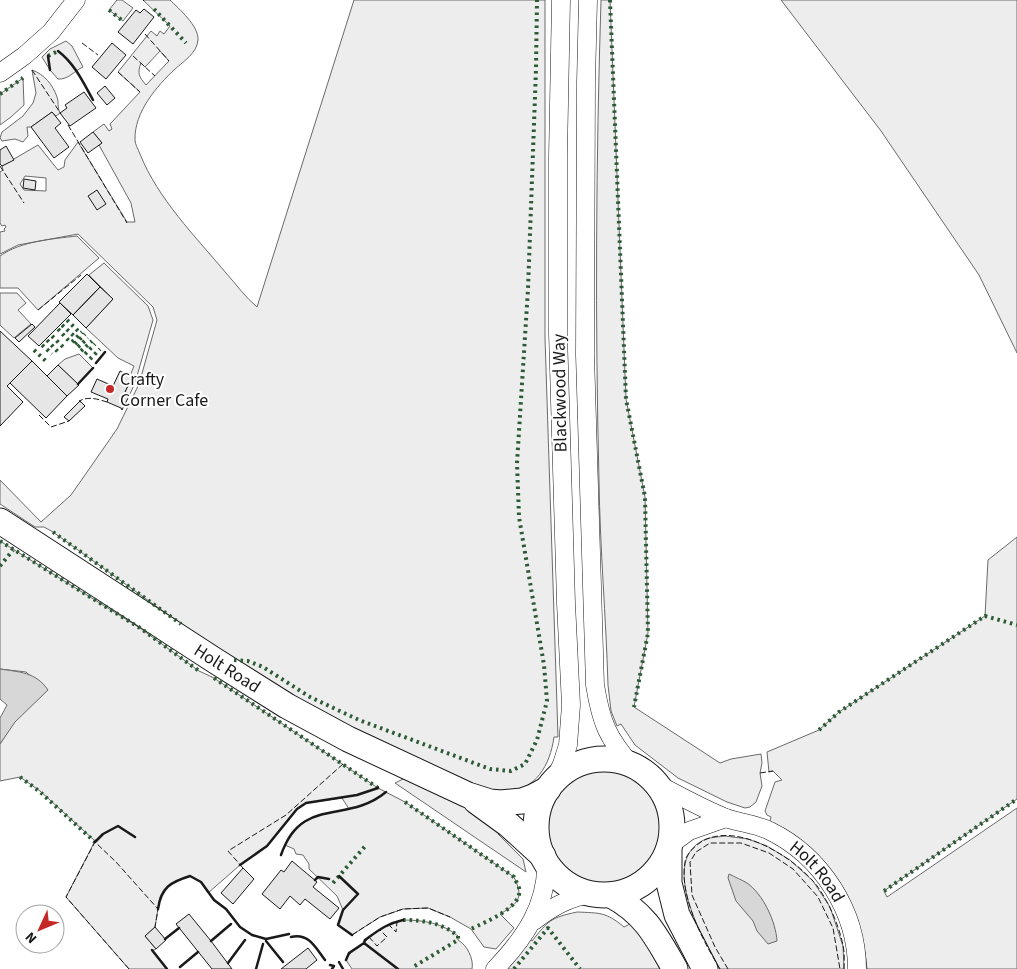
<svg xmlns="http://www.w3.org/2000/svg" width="1017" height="969" font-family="'Source Sans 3',sans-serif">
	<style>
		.green { fill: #ededed; stroke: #6a6a6a; fill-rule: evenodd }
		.water { fill: #d7d7d7; stroke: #6a6a6a }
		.building { fill: #e6e6e6; stroke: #1a1a1a }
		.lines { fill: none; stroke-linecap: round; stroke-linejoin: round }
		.minor-casing { stroke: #1a1a1a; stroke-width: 19 }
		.highway-casing { stroke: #1a1a1a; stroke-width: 27 }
		.minor { stroke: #fff; stroke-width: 18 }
		.highway { stroke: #fff; stroke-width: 25 }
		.hedge { stroke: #2b5a34; stroke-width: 4; stroke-dasharray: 2.5 4; stroke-linecap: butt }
		.fence { stroke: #1a1a1a; stroke-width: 1; stroke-dasharray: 6 2.5; stroke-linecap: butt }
		.wall { stroke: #1a1a1a; stroke-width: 2.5 }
		.poi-dot { fill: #c62828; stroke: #fff; stroke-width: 2 }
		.labels { text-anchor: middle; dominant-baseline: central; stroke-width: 4; stroke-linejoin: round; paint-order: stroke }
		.poi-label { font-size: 18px; fill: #1a1a1a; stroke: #fff; text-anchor: start }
		.street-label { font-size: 18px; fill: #1a1a1a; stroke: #fff }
	</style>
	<rect width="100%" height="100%" fill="#fff"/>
	<path class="green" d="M117,0H122L133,8L123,21L109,10Z
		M143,0H170C179,9 199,26 198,40C197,53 184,61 175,69C157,86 134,112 135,140C135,144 138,149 140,154C158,199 195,236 226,273C236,284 245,297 257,307L354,0H545V338L558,737H554C550,765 536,791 504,792C494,792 483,787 474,784L316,716L160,609L53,532L44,527H35L0,504V480L41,522L71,495L117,429L139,384L157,320L153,307L78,234L18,245L0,254V232L5,231L4,229L6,227L5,225L2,226L0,223V172L3,170L2,166L38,145L58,170L64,167L65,160L78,142L127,222H135L131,203L99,145L102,143L93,132L104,124L109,131L112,129L110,124L140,92L118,72L151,31L157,36L160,31L164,34L170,26ZM160,51L169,61L146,85C139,77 137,73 141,63L145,67ZM25,176L46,178V191L24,190L20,184Z
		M601,0H610L626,399L645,497L648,633L634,707L720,763L731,759L761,754L762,763L760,773L762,786L756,802L750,807L745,808L727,802L678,778L635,745L621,724L617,726L611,711L608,685C606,617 600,549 599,481C595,321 596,160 601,0Z
		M781,0H1017V353L979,275L881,131Z
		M66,41L72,46L83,67C74,71 68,80 58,79L50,70L42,57L50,49Z
		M32,70C44,74 53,85 57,97C59,102 57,107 60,113L56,116L52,112L31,127H27L28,136L23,142L15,139L2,141L0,138L2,132L23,116L33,103L36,93Z
		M23,78L24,105L11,117L0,125V94Z
		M77,236L99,258L38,310L18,288H0V256C21,241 52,239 77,236Z
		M104,263L148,306L153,320L135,383L130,394L125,392L132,377L130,376L134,366L118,358L86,328L113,299L89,275Z
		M0,293H17L26,303L18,310L31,324L14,338L0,325Z
		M79,354L93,368L78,384L58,365L65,359Z
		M1017,537V799L884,891L887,897L1017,808V969H867C866,957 864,946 861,935C849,879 817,849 770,821L771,817L767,815L765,811L775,782L782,780L773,771L769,772L767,752L819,730L839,712L985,616L988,560Z
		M0,541L140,628L199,671L214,678L378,788L405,802L514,877C524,898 519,903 500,914L514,928L496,949L484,947L471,929L450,917L428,908L403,909L380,917L352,935L338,925L343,910L337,896L309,869V864L303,855L296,854L294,849L285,845C294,817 324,814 349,809L342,798L306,803L297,809L267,846L240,865L208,893L201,882L190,876L179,880L167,887L160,897L155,927L145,936L156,949L152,951L167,969H129L66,897L95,841L40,791L20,777L0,781V744L14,722L47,690L26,672L0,669Z
		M548 827a57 57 0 1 1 114 0a57 57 0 1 1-114 0Z
		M405,778L456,801L501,830L498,834L523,859L526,872L395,783Z
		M725,836L748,839L767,846L790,860L813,881L830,907L843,946L844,969H720C703,940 657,859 706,839C712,837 719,837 725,836Z
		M577,912C600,913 606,912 624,927L630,924L641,935L660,969H502L528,938L532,941C549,920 550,918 577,912Z
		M403,920C424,920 442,923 458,936V940C467,945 474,959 472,969H352L346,960C350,951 357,950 363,944C376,930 385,925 403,920Z"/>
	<path class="water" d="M0,669C19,672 36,672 48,690L15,722L0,744V718L7,705L0,699Z
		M729,874C735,877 742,880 747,883C763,894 776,922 777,941L768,944L757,931L753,921L736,901L728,878Z"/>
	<path class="building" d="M144,9L154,17L133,44L118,32L136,10L140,13Z
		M112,43L126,55L106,79L92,67Z
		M105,86L115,98L107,105L97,93Z
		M84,92L96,108L70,126L60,113L67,108L65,105Z
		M52,112L61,123L55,128L69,147L54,158L31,127Z
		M93,132L102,143L88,153L80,142Z
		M6,146L14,160L2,166L0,164V150Z
		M24,179L36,181L35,190L23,188Z
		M97,190L106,204L97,210L88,196Z
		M87,274L100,287L73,315L59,302Z
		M100,287L113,299L86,328L73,315Z
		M60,303L71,314L39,346L28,336Z
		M32,324L35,327L19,342L15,338Z
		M0,331L32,361L7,386L23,402L0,426Z
		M32,361L67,396L46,418L10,383Z
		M58,365L79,385L67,396L47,376Z
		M120,371L132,377L125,392L130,394L122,410L121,408L107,402L108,399L91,392L97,379L113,386Z
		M80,401L85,406L69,421L64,417Z
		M292,861L317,882L313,887L339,908L330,919L305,899L300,905L290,896L280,909L262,894L281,870L284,872Z
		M243,868L254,879L233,904L221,893Z
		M189,914L211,941L232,969H212L176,924Z
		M155,927L166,940L156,949L145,936Z
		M308,948L317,960L306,969H281Z"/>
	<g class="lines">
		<defs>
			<g id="minor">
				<path d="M588,0L586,82L585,355L595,685C601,722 607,737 632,766"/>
				<path d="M0,73L24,56L51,32L76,0"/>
				<path d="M553,783L562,764L568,745L571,705L566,603L558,333V156L561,0"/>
				<path id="s1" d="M657,784C678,795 703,809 726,818C740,823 756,824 770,831C821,856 857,911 857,969"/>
				<path d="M670,845L689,831L726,818"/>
				<path d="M534,921C552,907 568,898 591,894"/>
				<path d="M495,969C524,939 548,905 546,861"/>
			</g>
			<g id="highway">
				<path id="s2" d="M0,521L214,660L287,706L348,739L468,795L490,802L500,803L522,801L533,797L548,789"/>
				<circle cx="604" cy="827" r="68"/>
				<path d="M476,801L509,825L543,856"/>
				<path d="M669,849V883L677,915L705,969"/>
				<path d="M611,895C646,914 656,936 675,969"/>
			</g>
		</defs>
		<use href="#minor" class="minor-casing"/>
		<use href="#highway" class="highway-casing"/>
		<use href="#minor" class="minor"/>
		<use href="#highway" class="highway"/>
		<path class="hedge" d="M610,0L626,399L645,497L648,633L634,707
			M154,9L186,43
			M109,10L123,21
			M48,56L58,51
			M0,94L23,78
			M67,320L78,331
			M62,325L74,336
			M58,329L69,341
			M52,336L63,347
			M47,340L58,352
			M72,342L82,332
			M75,344L85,334
			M42,345L52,354
			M78,347L88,338
			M34,350L48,363
			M81,351L92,341
			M85,354L95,344
			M90,359L100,349
			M53,532L181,624
			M0,541L140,628L199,671
			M0,566L13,550
			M234,660L248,661L263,667L310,697L359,720L490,769L511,771L525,764L537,740L547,701L544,665L519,517L517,463L528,289L536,69L537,0
			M214,678L378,788
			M819,730L839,712L985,616L1017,625
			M20,777L39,791L95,842
			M405,802L514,877C515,880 518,884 519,888C524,907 485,922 471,929
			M333,883L367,844
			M884,891L1017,799
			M403,920C424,920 442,923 458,936V940L413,967
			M514,969L548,928L580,969"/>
		<path class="fence" d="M143,0L144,1
			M145,34L169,61
			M82,43L98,55
			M133,56L155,76
			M32,70L61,114
			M118,72L140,92
			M68,125L127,223
			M0,166L24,203
			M38,310L81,275
			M81,402L79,401C89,396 97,399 107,402
			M39,415L51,427L69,421L71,419
			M760,773L773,771
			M243,868L228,851L286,815L343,764
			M388,924L396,932L397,922
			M352,935L380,917L403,909L428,908L450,917
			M369,937L377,946L387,937L379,929
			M129,969L66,897L95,842L116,862L158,909L155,927
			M720,969C703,941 679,896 685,862C686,854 694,847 701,842C735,821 790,855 813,881C826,895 840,927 843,946C845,953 844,962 844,969
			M728,969L715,947L692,895L690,862L696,852L710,843H741L769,853L793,869L818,897L833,928L840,969"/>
		<path class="wall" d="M58,51C75,64 83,82 93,100
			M48,56L50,70
			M96,363L105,352
			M78,384L93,368
			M95,842L103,834L118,826L135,837
			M281,855C302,795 346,825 386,792
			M240,865L267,846L297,809L306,803L357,795L378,788
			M339,876L358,894L343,910L338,925L352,935
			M315,880L318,877L329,879
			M158,909C161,887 171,882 190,876L201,882L214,900L226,909L240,927L252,935L266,939L289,934
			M291,937C309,933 315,947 325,960
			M165,939L179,928
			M211,941L231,924
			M266,941L283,962
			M364,943L365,940C379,930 386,924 403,920
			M152,950L167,969
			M346,960L349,953L364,943L398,969
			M339,962L343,969
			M228,963L245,940
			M330,965L334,966L332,969
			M180,967L198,952
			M256,969L263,944"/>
	</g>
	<circle class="poi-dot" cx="110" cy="389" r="5"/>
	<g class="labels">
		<g class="poi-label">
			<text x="120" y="379">Crafty<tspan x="120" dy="21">Corner Cafe</tspan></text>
		</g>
		<g class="street-label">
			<text transform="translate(560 393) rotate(-91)">Blackwood Way</text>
			<text stroke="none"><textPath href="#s2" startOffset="271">Holt Road</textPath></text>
			<text stroke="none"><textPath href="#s1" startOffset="186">Holt Road</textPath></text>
		</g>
	</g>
	<g transform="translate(40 929) rotate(226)"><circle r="24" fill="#ffffff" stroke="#a3a3a3"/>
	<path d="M0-4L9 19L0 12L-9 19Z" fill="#c62828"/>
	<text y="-8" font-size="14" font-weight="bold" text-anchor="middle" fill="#1a1a1a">N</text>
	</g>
</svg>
